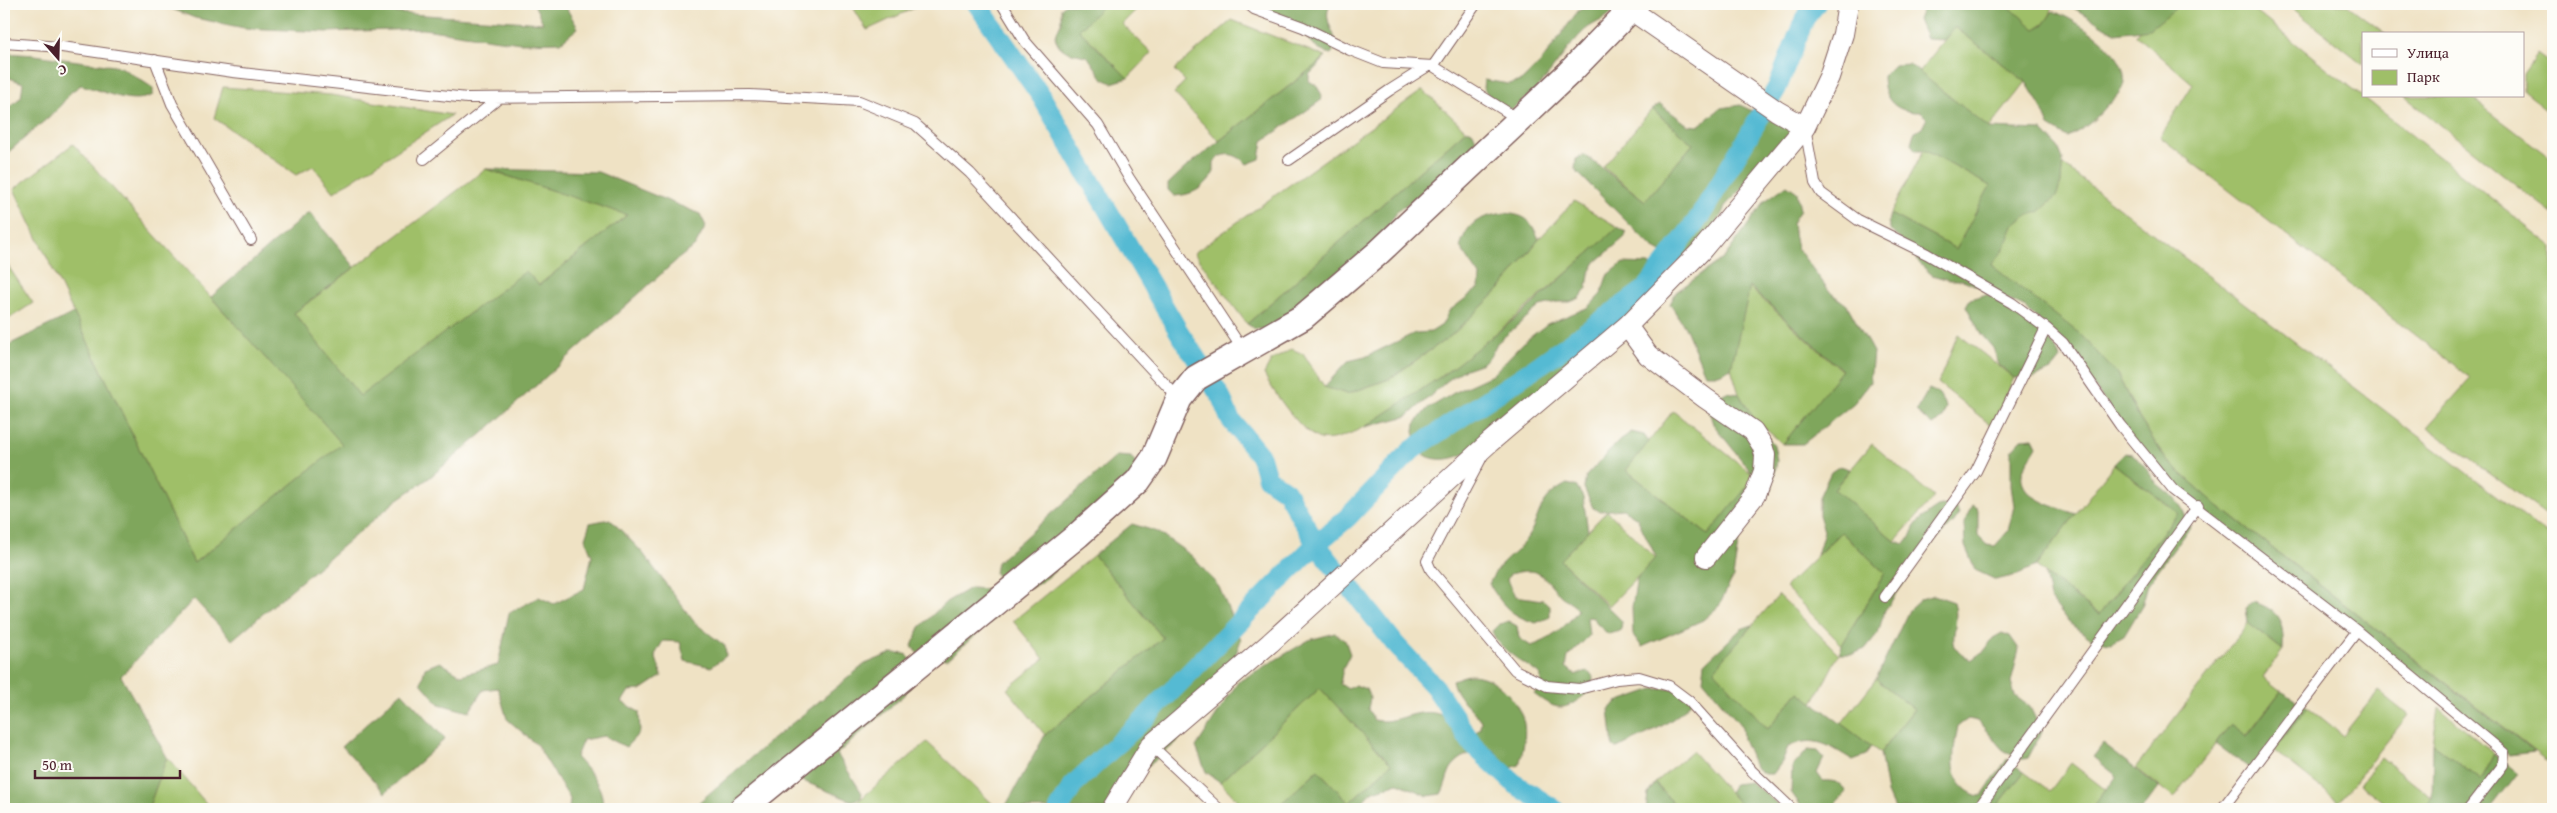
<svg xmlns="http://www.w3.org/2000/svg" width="2557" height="813" font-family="'Gentium Book Plus',serif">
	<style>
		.green { fill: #9fbf68; stroke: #746f4a }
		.forest { fill: #7fa65c; stroke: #646244 }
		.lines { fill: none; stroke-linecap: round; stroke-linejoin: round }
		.canal { stroke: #55bad3; stroke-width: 20 }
		.service-casing { stroke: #846361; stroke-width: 12 }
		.minor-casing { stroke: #846361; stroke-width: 22 }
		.tertiary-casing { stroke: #846361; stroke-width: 28 }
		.service { stroke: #fff; stroke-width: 10 }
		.minor { stroke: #fff; stroke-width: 20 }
		.tertiary { stroke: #fff; stroke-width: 25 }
	</style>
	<rect width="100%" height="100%" fill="#fdfcf7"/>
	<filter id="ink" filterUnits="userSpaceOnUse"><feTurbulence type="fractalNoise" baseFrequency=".02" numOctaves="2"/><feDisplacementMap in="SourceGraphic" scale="10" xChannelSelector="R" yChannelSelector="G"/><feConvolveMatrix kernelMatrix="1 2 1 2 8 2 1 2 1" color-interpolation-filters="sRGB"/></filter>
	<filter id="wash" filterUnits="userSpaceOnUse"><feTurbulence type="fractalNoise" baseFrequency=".0096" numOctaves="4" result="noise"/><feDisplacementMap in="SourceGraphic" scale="20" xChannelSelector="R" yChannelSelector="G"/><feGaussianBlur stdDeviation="1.12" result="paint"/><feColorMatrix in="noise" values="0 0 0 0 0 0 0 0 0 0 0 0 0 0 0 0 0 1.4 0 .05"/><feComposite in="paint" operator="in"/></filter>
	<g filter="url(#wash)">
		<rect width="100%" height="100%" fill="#efe2c4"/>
		<path class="green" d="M851,4H923L867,30Z
			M1105,4H1142L1122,24L1152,53L1128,78L1079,30Z
			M2006,4H2052C2053,15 2045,24 2035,30Z
			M2155,4H2246L2553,247V520L2427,427L2471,378L2160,137L2193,84L2136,35Z
			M2287,4H2346L2386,34H2363V64Z
			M1232,20L1326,57L1219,141L1174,93L1185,81L1174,70Z
			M1955,27L2026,82L1989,128L1918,73Z
			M2537,54L2553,66V115L2523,91V74Z
			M223,87L331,95L452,115L334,192L313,166L296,175L214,118Z
			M1423,90L1466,130L1247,324L1194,253Z
			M2404,96H2469L2553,160V214Z
			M1652,109L1693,144L1645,201L1603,167Z
			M73,144L343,444L194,563L14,189Z
			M1924,150L1991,186L1956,249L1890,214Z
			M2046,152L2553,539V766L2218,506L2167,461L2139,418L2117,374L1983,258Z
			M486,169L628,214L539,285L526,272L360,397L294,313Z
			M1574,201L1618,227C1574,267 1371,452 1320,439C1302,434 1272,390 1264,374L1271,361L1292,349L1303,354L1324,386L1347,394L1389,379L1452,335L1501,288L1539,239Z
			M4,260L33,303L4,322Z
			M1749,287L1842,371L1783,444L1754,419L1739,394L1731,368Z
			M1958,334L2014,378L1992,426L1938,383Z
			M1673,411L1756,477L1708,535L1626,470Z
			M1872,444L1934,497L1895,541L1834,489Z
			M2114,464L2178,513L2099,615L2036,566Z
			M1607,511L1656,558L1609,606L1560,560Z
			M1841,532L1885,573L1842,645L1785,587Z
			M1094,555L1163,638L1045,735L1007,689L1044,659L1013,621Z
			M1779,595L1839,654L1813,703L1799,692L1768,729L1713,670Z
			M2248,623L2283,650L2263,677L2281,691L2246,736L2231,724L2174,798L2136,768Z
			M1876,679L1914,709L1880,753L1841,724Z
			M1320,688L1391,764L1349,803L1318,770L1275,809H1246L1220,782Z
			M2378,691L2408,715L2339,802L2273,750L2308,707L2343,735Z
			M2438,707L2494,754L2480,780L2433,744Z
			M927,742L998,809H849Z
			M1692,751L1744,809H1679L1655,783Z
			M167,757L211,809H148Z
			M2381,757L2432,798L2423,809H2392L2360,784Z
			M2071,763L2106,790L2091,809H1995L2024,772L2050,791Z"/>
		<path class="forest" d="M172,4H394L396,13L543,23L534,4H564L578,28L561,42L520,43L423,29L327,32L244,28L195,18L172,9Z
			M1065,4H1105L1079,30L1128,78L1112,83L1103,79L1088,57C1073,52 1059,54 1055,36L1061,23V8Z
			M1258,4H1330C1320,26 1345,37 1331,54C1313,51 1310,39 1298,28C1287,17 1268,17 1258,4Z
			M1590,4H1617C1614,17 1594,22 1585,30C1567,47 1555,68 1539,86C1531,95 1521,102 1512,109L1496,105L1483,88L1484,80L1509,84L1521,81L1540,63L1578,11Z
			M1924,4H2006L2035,29L2043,25L2053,11C2078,21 2133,54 2123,86C2121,93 2111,101 2106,107C2095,120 2083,130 2067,137L2049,126L2041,107L2026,82L1955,27L1944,40L1926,39L1918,20Z
			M2067,4H2181L2150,29L2115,33Z
			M4,53L35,55L121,67L153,88V95C131,106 104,91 81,85L71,92L57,110L4,156V112L21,97L23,83L4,76Z
			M1326,57L1309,75V81L1316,85L1322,95L1320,101L1263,141L1260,159L1247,164C1236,154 1225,150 1214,162V172C1205,188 1193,195 1174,196L1168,190V184L1185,168Z
			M1909,64L1989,128L2042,130L2058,147L2063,159L2061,183L2056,197L2039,212L2026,216L2013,226L2003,251L1991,265L2080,334L2117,374L2139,418L2167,461L2218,506L2534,752L2510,755L2187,501L2154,470L2060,339L2024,307L1963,280H1949L1932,275L1919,263L1913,251L1891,231L1888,222L1890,214L1956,249L1990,186L1924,150H1915L1911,143L1914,133L1922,128L1927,118L1921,112C1896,113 1883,100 1883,76L1894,65Z
			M1660,104L1688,125L1698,126L1721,108L1740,105L1771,120L1785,124L1794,133L1758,171L1749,176L1741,190L1726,205L1716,226V255L1709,263L1694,270L1652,247L1575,170L1576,159L1585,155L1645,201L1693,144L1652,109Z
			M1466,130L1473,132L1477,142L1474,151L1452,174L1398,210L1378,242L1268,329H1255L1247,324Z
			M486,169L598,172L700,214L706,226L695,246L678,259L483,433L429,478L397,500L232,640L194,599L121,676L167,757L148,809H4V347L74,313L194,563L342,444L211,297L309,212L355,267L294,313L360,396L526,271L539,285L627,215Z
			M1787,185L1797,192L1800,210L1792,223L1797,248L1831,293L1847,305L1873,352L1870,382L1854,403L1803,444H1783L1842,370L1750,287L1731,368L1719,374H1705L1686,329L1670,304L1676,292L1724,258L1765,201Z
			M1505,213C1527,216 1530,219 1539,239L1501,288L1452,335L1389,379L1347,394L1324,387L1348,361L1365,357L1415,333L1431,332L1442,325L1449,311L1479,288L1480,276L1460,247C1468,221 1479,217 1505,213Z
			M1618,227L1626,232L1625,237L1596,262L1589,274L1587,288L1580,298L1570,302H1557L1540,306L1497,343L1491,355L1483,363L1463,370L1447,381L1408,416L1365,427L1443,375L1525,311Z
			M1623,263L1649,264L1660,284L1617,343L1523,400L1520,411C1491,434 1458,475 1420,453L1414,432L1415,424L1426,410L1457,391L1492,375L1524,342L1547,324L1589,307L1601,294L1607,276Z
			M1987,294C2013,310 2049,329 2061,359L2053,369L2034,378H2014L1999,365L1993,348L1981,334L1966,306L1970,299Z
			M1929,389L1938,393L1946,407L1943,418L1932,425L1916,411Z
			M1727,392L1739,394L1754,419L1774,445L1777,461L1772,489L1739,538L1733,577L1719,606L1703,620L1642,647L1633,635L1632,607L1637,578L1656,557L1637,518L1623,509L1600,511L1593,508L1584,488L1586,476L1619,441L1631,432L1644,435L1649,442L1626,470L1708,535L1755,477L1713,424L1708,408L1715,398Z
			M2033,438L2037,446C2033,454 2024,465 2022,474C2018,499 2060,508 2076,514L2036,566L2017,575L1996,580L1975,570L1965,546L1964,523L1972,505L1978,509V536L1987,545L1995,546L2008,531L2014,506L2011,486V451L2022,439Z
			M2125,453L2133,454L2148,471L2156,483L2174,497L2182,508L2190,527L2148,584L2142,606L2124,636L2111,643L2093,640L2069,623L2050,598L2045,574L2099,615L2178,513L2114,464Z
			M1117,456L1131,457L1138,467L1129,504L1047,578L1031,588L1001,582L995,573L997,562Z
			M1840,466L1850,469L1834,489L1895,541L1905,544C1911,538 1911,533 1915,526C1922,517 1931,511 1941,505L1955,507L1959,513L1954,522L1931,545L1885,610L1878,633L1865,649L1853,654H1839L1842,645L1885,573L1841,532L1817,555L1824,531L1819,515V497L1831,472Z
			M1567,484L1576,486L1583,497L1588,531L1560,560L1622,621L1621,631L1608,634L1597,624L1594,618L1587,617L1589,636L1568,657L1566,667L1576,675L1587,671L1593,676L1592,689C1567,710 1560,714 1534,694L1540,687L1541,676C1526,663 1499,651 1492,631L1498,625L1508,621L1517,626L1519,638L1531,646C1551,640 1566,627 1578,610C1573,601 1566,601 1560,595C1542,575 1540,566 1510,574L1507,580L1515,596L1543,600L1550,606V617L1536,623C1510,615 1504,607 1489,584C1500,560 1510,560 1524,542C1543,518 1533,501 1567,484Z
			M610,519L642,552L695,623L725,646L726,656L711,667L685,661L680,642L663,641L655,655L662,676L641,690L629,691L622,702L639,712L640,732L626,747L604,736L583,740L576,757C589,772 606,788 602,809H569L570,799L537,745L507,719L498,688L483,690L469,712L439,704L421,683L425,668L440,662L461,675L498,665L509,613L539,597L554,604L584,589L592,556L585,538L590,523Z
			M1132,524L1158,532L1192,556L1219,587L1241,640L1221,693L1176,743L1138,774L1110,809H1004L1045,735L1163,638L1094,555Z
			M970,588L991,589L999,598L995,618L948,659L920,657L912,646L920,627L946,602Z
			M1934,595L1954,602C1962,630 1940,646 1971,660L1985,650L1993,638L2002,633L2010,636L2019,649L2011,683L2015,696L2030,707L2042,732L2028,758L2019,760L2002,749L1978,721L1968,719L1958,726C1953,752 1946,785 1978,796L1982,795L2007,759L2024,772L1995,809H1968L1962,805L1951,806L1949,809H1894L1887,793L1880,753L1914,709L1876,679L1909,610L1921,599Z
			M2253,602C2281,610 2284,624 2283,650L2248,623L2246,608Z
			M1752,625L1714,670L1768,729L1799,692L1871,746L1866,755L1853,760C1829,746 1815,734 1788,747L1782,762L1773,774H1764L1755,767L1743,739L1742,727L1703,680L1705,663L1741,629Z
			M1335,633L1345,640L1350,654L1343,668L1340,684L1348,689L1355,685L1366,689L1370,698L1368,709L1374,720C1397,726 1424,702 1446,718C1451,722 1455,729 1459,733L1473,735L1480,728L1481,721C1471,706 1455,698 1452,680C1457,679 1465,675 1470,675C1495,675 1515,697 1523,719C1527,733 1523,751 1519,765L1511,768L1491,748C1479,747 1459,757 1452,767C1447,774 1446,786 1441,794L1428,796L1398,783L1371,792L1363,801L1364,809H1275L1318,770L1349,803L1391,764L1320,688L1220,782L1206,772L1196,747L1238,682L1309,640Z
			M892,653L906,654L916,665L914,682L904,695L837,754L862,793L861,798L852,801L798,779L762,809H691L768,743L865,664Z
			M1654,689H1687L1693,698C1682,720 1639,738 1617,748L1613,747L1609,709L1617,702Z
			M2281,691L2308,707L2256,773L2216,744L2231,724L2247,736Z
			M402,692L445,739L385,793L342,746Z
			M2103,744L2159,787L2142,809H2091L2117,776L2093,757Z
			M2433,744L2480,780L2494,754L2518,773L2490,809H2423L2432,798Z
			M1808,750L1818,751L1824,758L1817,773L1823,781C1833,780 1841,782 1846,792L1830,809H1803L1791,792L1792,767Z
			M1750,782L1784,809H1744L1729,792L1734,784Z
			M1655,783L1679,809H1646L1648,794Z"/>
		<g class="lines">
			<path class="canal" d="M977,4L1041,96L1179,332L1221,397L1230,419L1261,457L1267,478L1286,491L1316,544L1395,644L1435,687L1473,745L1515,784L1554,809
				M1059,809L1074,784L1144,719L1316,544L1347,518L1412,450L1541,364L1646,289L1699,218L1777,88L1805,18L1816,4"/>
		</g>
	</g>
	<g filter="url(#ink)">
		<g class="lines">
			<defs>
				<path id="service" d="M1002,4L1024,40L1098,125L1129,178L1243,350
					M1248,4L1254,9L1303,27L1350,50L1383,63L1433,66
					M1476,4L1433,66L1520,120
					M4,43L62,47L233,72L467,98L750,95L859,101L915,124L970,173L1179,399
					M155,60L172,104L251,240
					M1805,127L1815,183L1821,193L1858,220L1927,254L2012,303L2046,328L2063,343L2120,425L2173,490L2357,631L2504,753L2503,765L2469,809
					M424,159L499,98
					M1289,160L1390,90L1428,66
					M1482,457L1427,561L1431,570L1515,670L1547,686L1579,689L1617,679L1639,677L1669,686L1689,701L1752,771L1792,809
					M1885,597L1976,471L2046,328
					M1151,745L1219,809
					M1980,806L2198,506
					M2222,809L2357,631"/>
				<path id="minor" d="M1631,10L1777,111L1805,127
					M1627,326L1648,355L1705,398L1753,431L1762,445L1765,455L1764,471L1755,495L1706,557
					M1112,809L1151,745L1270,643L1490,442L1627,326L1700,252L1805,127L1829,77L1843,34L1848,4"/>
				<path id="tertiary" d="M742,809L1078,535L1138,481L1154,458L1179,399L1196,378L1303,317L1378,253L1569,73L1636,4"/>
			</defs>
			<use href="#service" class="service-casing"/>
			<use href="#minor" class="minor-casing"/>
			<use href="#tertiary" class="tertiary-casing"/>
			<use href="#service" class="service"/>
			<use href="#minor" class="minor"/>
			<use href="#tertiary" class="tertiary"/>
		</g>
	</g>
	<rect width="2557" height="813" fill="none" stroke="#fdfcf7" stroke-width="20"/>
	<rect x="2362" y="32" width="162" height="65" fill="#fdfcf7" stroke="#b5a4a5"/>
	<rect x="2372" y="49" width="25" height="8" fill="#ffffff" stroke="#b5a4a5"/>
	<text x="2407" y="58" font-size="15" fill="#4a1f2b">Улица</text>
	<rect x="2372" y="70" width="25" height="15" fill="#9fbf68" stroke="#b5a4a5"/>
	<text x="2407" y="82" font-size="15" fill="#4a1f2b">Парк</text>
	<g transform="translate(58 58) rotate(160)" stroke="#fdfcf7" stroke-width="4" paint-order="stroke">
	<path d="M0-4L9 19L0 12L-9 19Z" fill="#4a1f2b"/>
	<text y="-8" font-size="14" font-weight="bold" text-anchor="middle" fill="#4a1f2b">С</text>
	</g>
	<path d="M35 770v8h145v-8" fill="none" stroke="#4a1f2b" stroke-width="2.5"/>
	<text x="42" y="770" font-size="15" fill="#4a1f2b" stroke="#fdfcf7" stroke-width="4" paint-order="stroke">50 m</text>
</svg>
